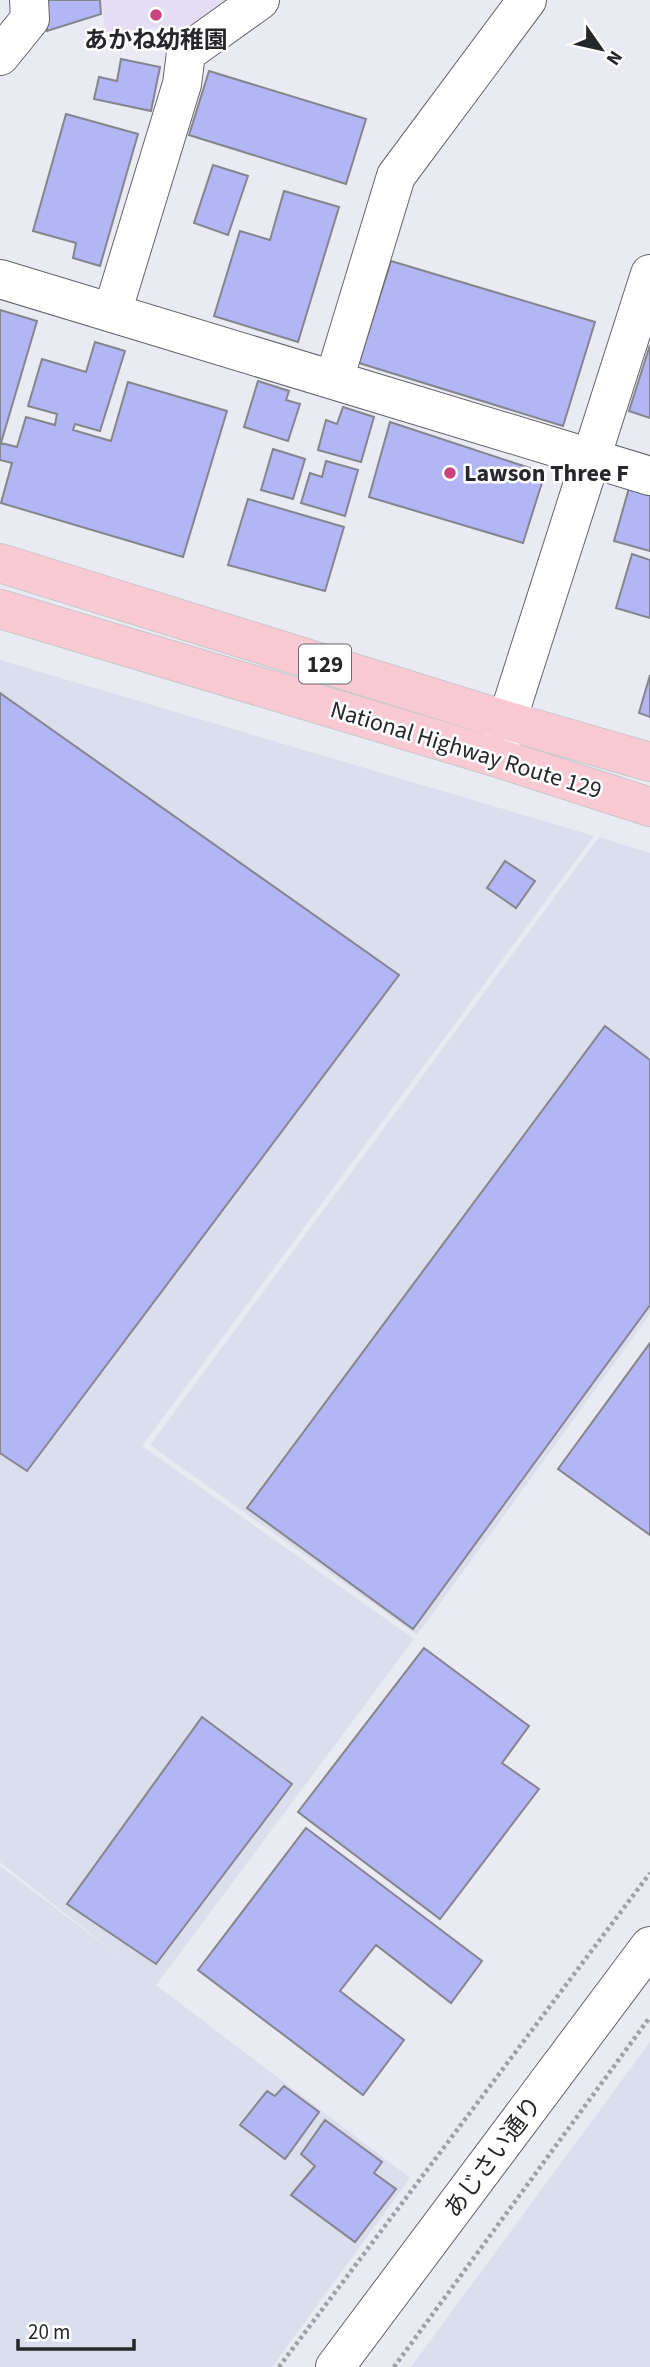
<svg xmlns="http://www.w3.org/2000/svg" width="650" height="2367" font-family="'Source Sans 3','Noto Sans JP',sans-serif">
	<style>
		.built { fill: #dbdeed }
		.education { fill: #e4ddf3 }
		.building { fill: #b3b6f5; stroke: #85858d; stroke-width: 2 }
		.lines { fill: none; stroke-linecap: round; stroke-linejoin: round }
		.minor-casing { stroke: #64656c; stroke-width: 40 }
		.tertiary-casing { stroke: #64656c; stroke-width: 40 }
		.trunk-casing { stroke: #c7c7c8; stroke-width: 40 }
		.path { stroke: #a0a1a7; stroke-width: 4.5; stroke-dasharray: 3.5 3.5; stroke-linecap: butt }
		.minor { stroke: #fff; stroke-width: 38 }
		.tertiary { stroke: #fff; stroke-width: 38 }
		.trunk { stroke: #facad4; stroke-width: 38 }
		.poi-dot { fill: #cb437e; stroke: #fff; stroke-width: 2.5 }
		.labels { text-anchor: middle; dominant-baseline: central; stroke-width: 5; stroke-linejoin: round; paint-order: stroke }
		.shield { fill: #fff; stroke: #67686a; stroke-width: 2 }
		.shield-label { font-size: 23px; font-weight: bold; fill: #26272a }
		.poi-label { font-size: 24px; font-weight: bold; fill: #26272a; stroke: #fff }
		.street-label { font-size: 24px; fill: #26272a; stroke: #fff }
	</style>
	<rect width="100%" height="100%" fill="#e9eaf2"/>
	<path class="built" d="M0,660L594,836L142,1446L414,1639L156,1985L410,2178L272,2367H0V1866L123,1959L0,1862Z
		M599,837L650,853V1314L417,1635L150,1445Z
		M650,2042V2367H411Z"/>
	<path class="education" d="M102,0H228L229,2L167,40L166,27L105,33Z"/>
	<path class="building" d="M45,0H100L101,14L47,31Z
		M121,59L160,67L151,111L94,99L99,77L117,81Z
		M209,71L366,119L346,184L189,135Z
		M66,114L138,134L100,266L73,258L76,243L33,231Z
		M213,165L248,176L228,235L194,223Z
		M284,191L339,207L298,342L214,316L240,231L270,240Z
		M391,261L595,322L563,426L359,363Z
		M0,310L37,321L1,443L17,447L26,417L55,425L57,414L28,406L42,359L86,372L95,342L125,351L100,431L75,424L73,430L111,441L128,382L227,411L183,557L1,503L12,463L0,460Z
		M650,345V418L629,411Z
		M258,381L289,391L286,400L300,404L288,441L244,427Z
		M343,407L374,417L361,462L318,450L326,420L337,424Z
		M390,422L545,473L523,543L369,497Z
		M273,449L305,459L293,499L261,490Z
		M326,461L358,470L345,516L301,503L310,473L322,477Z
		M629,488L650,494V551L614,541Z
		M248,499L344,527L325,591L228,565Z
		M632,554L650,560V618L616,608Z
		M650,675V717L639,713Z
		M0,693L399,975L27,1471L0,1453Z
		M505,861L535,881L516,908L487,888Z
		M605,1026L650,1060V1305L413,1629L247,1508Z
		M650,1343V1535L558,1469Z
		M424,1648L529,1726L502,1763L539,1789L440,1919L298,1812Z
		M202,1717L292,1784L156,1964L67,1904Z
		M306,1828L482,1961L451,2003L376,1945L340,1991L404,2040L363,2095L198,1970Z
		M284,2086L319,2112L285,2159L240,2125L267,2091L275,2096Z
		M325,2120L382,2162L374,2173L396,2189L355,2242L291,2195L315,2166L301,2154Z"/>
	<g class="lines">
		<defs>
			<path id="minor" d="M0,56L30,19L29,0
				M0,279L650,476
				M112,313L182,84L186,53L260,0
				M334,380L396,176L527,0
				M497,752L650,274"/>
			<path id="tertiary" d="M335,2367L650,1946"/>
			<path id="trunk" d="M0,563L508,721L650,762
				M0,609L495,757L650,807"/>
		</defs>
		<use href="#minor" class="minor-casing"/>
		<use href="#tertiary" class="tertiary-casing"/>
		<use href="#trunk" class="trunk-casing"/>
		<path class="path" d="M279,2367L650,1873
			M394,2367L650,2017"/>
		<use href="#minor" class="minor"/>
		<use href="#tertiary" class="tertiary"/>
		<use href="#trunk" class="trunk"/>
	</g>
	<g class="poi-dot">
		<circle cx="156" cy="15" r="7"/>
		<circle cx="450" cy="473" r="7"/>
	</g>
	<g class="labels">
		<rect class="shield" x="299" y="644.5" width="52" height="39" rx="5"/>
		<g class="shield-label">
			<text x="325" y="664">129</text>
		</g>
		<g class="poi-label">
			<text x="156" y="40">あかね幼稚園</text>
			<text x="464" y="473" text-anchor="start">Lawson Three F</text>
		</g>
		<g class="street-label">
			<text transform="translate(466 750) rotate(17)">National Highway Route 129</text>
			<text transform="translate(493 2157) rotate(-53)">あじさい通り</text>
		</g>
	</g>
	<g transform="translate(601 49) rotate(124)" stroke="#ffffff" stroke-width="5" paint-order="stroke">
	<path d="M0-5L12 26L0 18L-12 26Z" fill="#26272a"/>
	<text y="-10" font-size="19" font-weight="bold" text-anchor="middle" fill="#26272a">N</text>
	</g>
	<path d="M18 2339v10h116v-10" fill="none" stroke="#26272a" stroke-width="3.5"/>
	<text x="28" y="2339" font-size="21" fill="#26272a" stroke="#ffffff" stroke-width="5" paint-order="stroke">20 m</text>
</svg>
